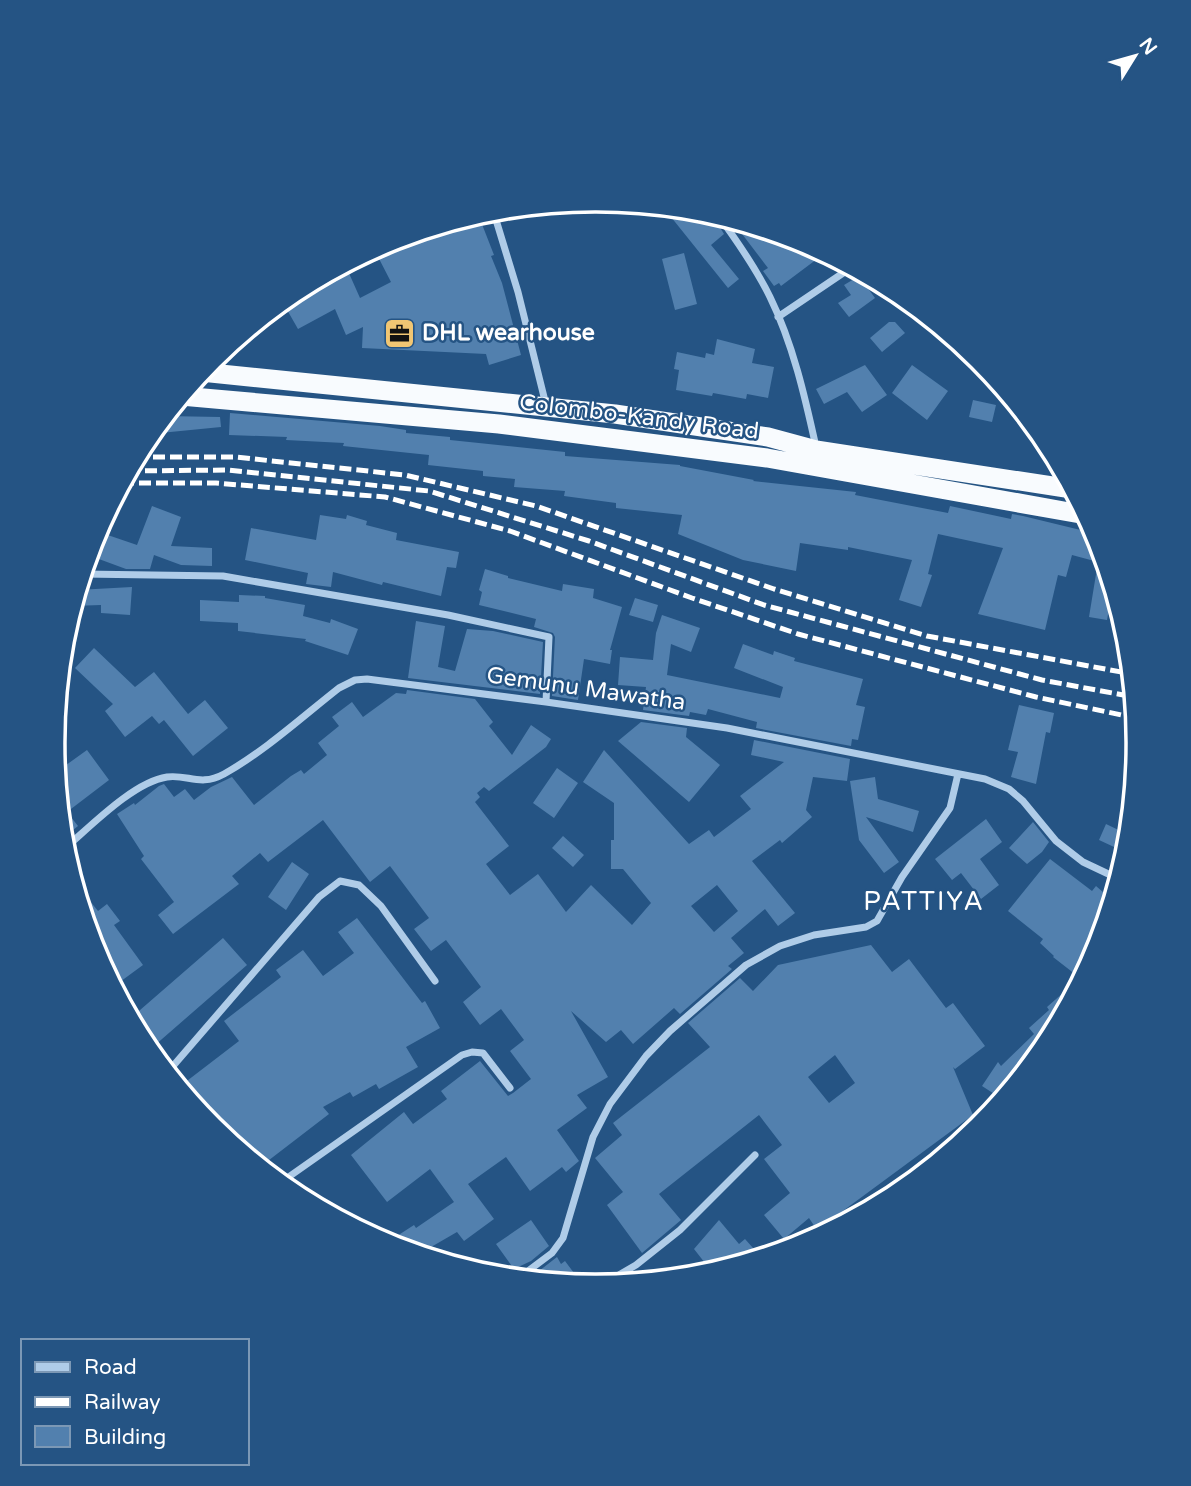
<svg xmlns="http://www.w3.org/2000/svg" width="1191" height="1486" font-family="'Varela Round',sans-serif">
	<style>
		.building { fill: #5280ae; fill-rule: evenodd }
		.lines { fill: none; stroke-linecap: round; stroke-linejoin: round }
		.minor { stroke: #afcce8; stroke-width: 7 }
		.trunk { stroke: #f8fbfe; stroke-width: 19 }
		.rail { stroke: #fff; stroke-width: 5; stroke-dasharray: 12 5; stroke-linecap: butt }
		.labels { text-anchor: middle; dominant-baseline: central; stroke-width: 5; stroke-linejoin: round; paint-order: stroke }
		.poi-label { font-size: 23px; font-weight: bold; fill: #fff; stroke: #255484; text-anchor: start }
		.street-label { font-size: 23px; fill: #fff; stroke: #255484 }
		.quarter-label { font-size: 26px; letter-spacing: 2px; fill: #fff; stroke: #255484 }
		.rim { fill: none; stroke: #fff; stroke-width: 3.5 }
	</style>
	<rect width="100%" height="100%" fill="#255484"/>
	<path class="building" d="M663,207L712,214L724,234L711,245L739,279L728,288Z
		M478,214L494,255L491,256L502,283L521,355L489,365L486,354L362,348L363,327L346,335L335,309L298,329L282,301L305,285L307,289L348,271L360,298L391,282L374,249L388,241Z
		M728,219L804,242L825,253L781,286L779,283L774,286L763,271L768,268L736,226L734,227Z
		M684,253L697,304L675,310L662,259Z
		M859,276L875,298L849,317L838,303L851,295L844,285Z
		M889,322H895L905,333L882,352L870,338Z
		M717,339L755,349L752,363L774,367L768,398L747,394L746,399L713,393L712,396L676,390L679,370L674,369L677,352L705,358L706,353L714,355Z
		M865,365L887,395L862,412L847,392L824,404L816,389Z
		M912,365L948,391L927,420L892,393Z
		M973,400L996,405L992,422L969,417Z
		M230,413L380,426L406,430V433L450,437V440L565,452V456L680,465V466L754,480L753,481L856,492L855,495L948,513L950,506L1011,519L1012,514L1023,516L1097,534L1113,588L1107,620L1089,617L1098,562L1072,555L1066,577L1058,575L1045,630L978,614L1003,548L938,534L928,574L932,575L921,607L899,600L912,560L848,547V550L800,543L796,571L743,560L678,534L682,515L616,508V503L564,496L565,491L514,487L515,479L483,476V471L428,465L429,455L343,446L344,443L286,440L287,437L229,435Z
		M165,416L220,417L221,427L150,434Z
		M152,506L181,517L171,546L212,548V566L181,565L154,555L150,569H126L88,555L96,531L137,545Z
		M320,515L346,519L347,515L367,521L366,525L397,533L396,540L459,552L456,568L447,567L441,596L383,582L382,585L333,572L331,587L306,584L308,573L245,560L251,528L316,540Z
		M485,569L508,576V578L562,591L563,584L594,589L593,598L622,607L610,650H612L610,664L584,659L578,700L552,696L555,637L553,633L534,627L536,619L479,605L482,592L479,590Z
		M132,587L130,615L101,613V605L72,606L77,590Z
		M239,595L265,596V598L305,605L303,616L330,623L331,619L358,629L348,655L305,641L306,639L238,631V623L200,621V600L239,602Z
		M635,598L658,605L653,622L629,615Z
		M662,615L700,628L691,652L671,644L667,675L780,698L783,687L734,668L743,644L773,655L774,651L795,658L794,661L863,679L856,705L865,707L858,740L852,739L851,746L756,728L757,722L708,709L706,715L690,712L689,716L643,710L646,687L618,685L620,657L653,660L656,633Z
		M416,621L445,626L438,667L455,671L467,629L493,631L543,642L540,694L408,678Z
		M94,648L135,687L154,672L188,714L205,700L228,728L193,756L164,720L159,724L152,716L125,737L105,711L113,704L75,668Z
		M407,690L475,699L493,722L489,726L512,755L531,725L551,739L546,747L489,791L484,787L477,793L480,797L475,802L509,846L486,864L510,895L538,874L566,912L591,885L632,925L651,903L623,869H611V840H614V803L583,782L604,750L689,844L709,830L714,837L751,809L740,796L784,762L751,755L754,740L850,759L847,781L813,777L806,810L812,817L782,843L780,840L752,861L795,913L778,926L765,909L731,938L744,953L728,966L732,969L680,1014L674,1008L633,1044L621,1030L606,1042L571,1011L608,1077L577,1095L587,1108L557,1130L579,1161L566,1172L562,1167L530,1191L506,1157L468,1184L494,1219L464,1241L457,1232L419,1254L406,1250L397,1236L414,1225L416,1228L454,1202L430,1169L387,1202L351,1155L404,1112L413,1124L447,1099L441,1091L480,1061L508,1096L513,1093L531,1079L510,1051L524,1040L501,1009L480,1025L463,1002L481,987L446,940L431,951L414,929L429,918L390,866L370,882L323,820L268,862L260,853L232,876L239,884L173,934L158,915L174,902L141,859L144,856L117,814L134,803L135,805L159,786L164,784L174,797L185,789L194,800L211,787L232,777L254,805L291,776L301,770L304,774L327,755L318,743L339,726L332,717L352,702L363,717L396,693L406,694ZM717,885L738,911L714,932L691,906Z
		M1019,705L1054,713L1050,733L1046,732L1036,784L1011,777L1018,752L1008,750Z
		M641,722L687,728L686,737L720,765L689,802L618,741Z
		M87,750L109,780L67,812L78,826L62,839L55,773Z
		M557,768L578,783L554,818L533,803Z
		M875,777L878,799L919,811L913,832L866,817L899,862L884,873L859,840L850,781Z
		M986,819L1002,842L980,859L999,885L981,899L961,873L952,880L935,859Z
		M1033,822L1049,842L1042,852L1027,864L1009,848Z
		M1106,824L1129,835L1127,853L1099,840Z
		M563,836L584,855L573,867L552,848Z
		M1050,859L1092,891L1096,886L1112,900L1097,951L1047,1045L1002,1099L982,1086L998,1062L1001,1066L1034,1034L1029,1028L1049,1010L1047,1007L1080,978L1053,957L1054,956L1040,943L1043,939L1008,911Z
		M292,862L309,874L286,910L268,897Z
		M73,880L98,911L107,904L120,921L114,925L143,965L113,987L94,950Z
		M357,918L422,1003L425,1001L440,1028L406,1047L418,1067L379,1089L376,1084L353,1097L350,1092L323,1107L329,1114L260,1167L211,1127L179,1087L239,1041L224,1021L281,977L276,970L303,950L323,976L354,953L338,932Z
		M223,938L247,965L154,1046L147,1038L142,1041L132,1022V1017Z
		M871,945L892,972L909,959L946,1008L953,1003L985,1046L955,1069L953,1067L973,1115L817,1230L809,1218L784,1239L764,1215L790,1193L764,1159L782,1145L759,1115L659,1194L681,1220L642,1253L607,1205L623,1192L595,1158L622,1135L613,1123L710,1047L688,1023L740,978L753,991L778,965ZM835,1055L855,1083L829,1103L808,1077Z
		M531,1220L549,1246L531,1261L514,1269L496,1244Z
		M719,1220L739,1244L745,1239L761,1257L712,1272L694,1249Z
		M557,1257L561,1264L565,1261L574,1273L562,1283L547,1281L539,1271Z"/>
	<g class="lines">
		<path class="minor" d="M493,210L518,292L546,405
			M718,215C737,241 756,268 770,297C793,344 805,397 816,447
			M778,317L852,267
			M82,574L223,576L448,615L549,637L546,702
			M63,850C89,828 133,782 167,777C188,774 200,787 224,774C265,751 302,717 339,688L355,680L367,679L546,702L727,728L985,779L1009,789L1023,801L1056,841L1083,862L1119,879
			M167,1073L319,897L340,881L359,885L381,906L435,981
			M280,1183L462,1055L472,1052L483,1053L510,1088
			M508,1277L528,1271L552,1253L563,1238L593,1137L610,1104L646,1056L670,1031L746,965L780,946L814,935L866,927L877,921L902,877L950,808L958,774
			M600,1286L636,1265L680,1230L755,1155"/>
		<path class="trunk" d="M201,372L615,414L768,437L816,450L1072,489
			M181,396L499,424L767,458L1086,515"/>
		<path class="rail" d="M136,457H235L405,475L536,506L774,589L927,636L1132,674
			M128,471L227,470L429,491L589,541L764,605L1042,680L1134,697
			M122,483H216L385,497L510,531L692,598L798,634L1036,697L1136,718"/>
	</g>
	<defs>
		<symbol id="office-square" viewBox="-11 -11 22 22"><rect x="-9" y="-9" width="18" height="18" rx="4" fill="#f1c673" stroke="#255484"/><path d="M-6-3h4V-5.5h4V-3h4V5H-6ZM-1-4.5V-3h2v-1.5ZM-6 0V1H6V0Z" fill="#111"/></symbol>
	</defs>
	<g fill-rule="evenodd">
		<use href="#office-square" x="382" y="316" width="35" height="35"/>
	</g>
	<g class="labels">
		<g class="poi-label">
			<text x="422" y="333">DHL wearhouse</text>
		</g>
		<g class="street-label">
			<text transform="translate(639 417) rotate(7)">Colombo-Kandy Road</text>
			<text transform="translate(586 689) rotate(8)">Gemunu Mawatha</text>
		</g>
		<g class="quarter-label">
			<text x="924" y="901">PATTIYA</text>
		</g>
	</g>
	<path d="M0 0H1191V1486H0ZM595 212H596A530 530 0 0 1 1126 742V744A530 530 0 0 1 596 1274H595A530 530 0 0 1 65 744V742A530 530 0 0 1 595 212Z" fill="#255484" fill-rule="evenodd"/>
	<path class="rim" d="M595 212H596A530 530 0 0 1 1126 742V744A530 530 0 0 1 596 1274H595A530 530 0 0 1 65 744V742A530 530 0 0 1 595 212Z"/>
	<rect x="21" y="1339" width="228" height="126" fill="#255484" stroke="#7c98b5" stroke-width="2"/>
	<rect x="35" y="1362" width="35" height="10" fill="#afcce8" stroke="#7c98b5" stroke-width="2"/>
	<text x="84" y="1374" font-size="21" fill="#ffffff">Road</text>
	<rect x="35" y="1397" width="35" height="10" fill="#ffffff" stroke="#7c98b5" stroke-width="2"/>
	<text x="84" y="1409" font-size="21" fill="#ffffff">Railway</text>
	<rect x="35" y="1426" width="35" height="21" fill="#5280ae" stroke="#7c98b5" stroke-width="2"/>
	<text x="84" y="1444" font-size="21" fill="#ffffff">Building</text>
	<g transform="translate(1135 56) rotate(53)" stroke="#255484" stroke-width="5" paint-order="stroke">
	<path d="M0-5L12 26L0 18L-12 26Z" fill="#ffffff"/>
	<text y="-10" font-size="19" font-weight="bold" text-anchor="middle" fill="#ffffff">N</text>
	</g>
</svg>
